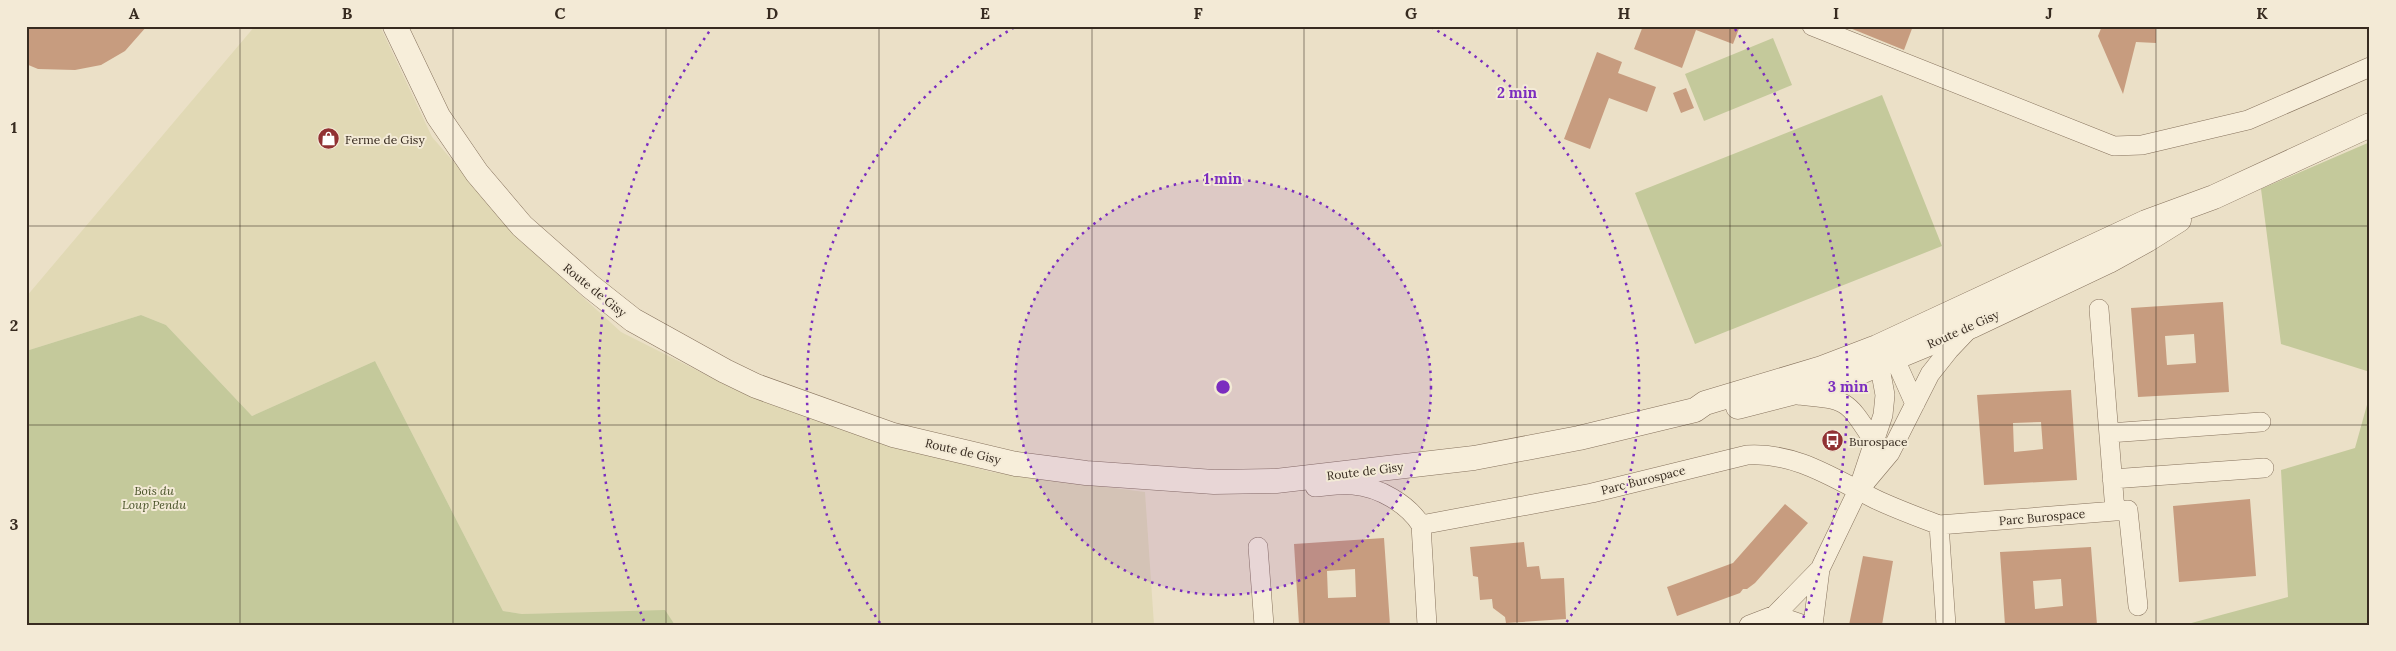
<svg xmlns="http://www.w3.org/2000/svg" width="2396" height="651" font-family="Lora,serif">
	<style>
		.farmland { fill: #e1d9b5 }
		.green { fill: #c4c99b }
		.building { fill: #c79c7f; fill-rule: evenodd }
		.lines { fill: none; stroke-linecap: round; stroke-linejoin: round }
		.minor-casing { stroke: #86725d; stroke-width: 20 }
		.tertiary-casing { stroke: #86725d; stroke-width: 25 }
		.minor { stroke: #f7eeda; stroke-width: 19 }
		.tertiary { stroke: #f7eeda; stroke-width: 24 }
		.grid { fill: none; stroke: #372b20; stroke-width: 1; stroke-opacity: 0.55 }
		.ring { fill: none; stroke: #7b2cbf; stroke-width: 2.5; stroke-dasharray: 2.5 5 }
		.labels { text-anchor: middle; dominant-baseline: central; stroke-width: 4; stroke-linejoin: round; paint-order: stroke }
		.poi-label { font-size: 12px; fill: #372b20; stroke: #f3ead6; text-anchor: start }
		.street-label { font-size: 12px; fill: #372b20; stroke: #f3ead6 }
		.park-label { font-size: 12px; font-style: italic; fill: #485228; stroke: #f3ead6 }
		.centre { fill: #7b2cbf; stroke: #f3ead6; stroke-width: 2.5 }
		.ring-label { font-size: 15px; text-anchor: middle; font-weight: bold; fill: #7b2cbf; stroke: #f3ead6; stroke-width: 4; stroke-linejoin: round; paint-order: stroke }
		.neatline { fill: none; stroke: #372b20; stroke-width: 2 }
		.grid-label { font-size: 16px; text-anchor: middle; font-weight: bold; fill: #372b20 }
	</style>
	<rect width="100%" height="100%" fill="#ebe0c7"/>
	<path class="farmland" d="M255,26H380L432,137L528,247L621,332L734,389L857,434L991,472L1145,492L1154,625H675L665,611L522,614L503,611L375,361L252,416L166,325L141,315L26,351V297Z"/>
	<path class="green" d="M1773,38L1792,85L1704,121L1685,74Z
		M1882,95L1942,246L1695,344L1635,193Z
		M2370,142V372L2281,344L2261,189Z
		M141,315L166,325L252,416L375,361L503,611L522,614L665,610L675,625H26V351Z
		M2370,394V625H2184L2288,597L2281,470L2355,448Z"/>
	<path class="building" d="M26,26H147L125,51L101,65L75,70L38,69L26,64Z
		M1643,26H1740L1733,44L1696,30L1682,68L1634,49Z
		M1845,26H1913L1904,50Z
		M2102,26H2156V43L2136,42L2123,94L2098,36Z
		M1597,52L1622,62L1618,73L1656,87L1647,112L1609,98L1590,149L1564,139Z
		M1686,88L1694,108L1681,113L1673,93Z
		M2223,302L2229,392L2138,397L2131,308ZM2194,334L2196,363L2167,365L2165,336Z
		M2071,390L2077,480L1984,485L1977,395ZM2041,422L2043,449L2014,452L2013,423Z
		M2250,499L2256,576L2179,582L2173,506Z
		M1785,504L1808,523L1755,583L1747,589H1743L1740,593L1677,616L1667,587L1733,563Z
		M1384,538L1390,625H1299L1294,544ZM1355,569L1356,597L1328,598L1327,571Z
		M1524,542L1527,567L1539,566L1541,579L1564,578L1566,619L1506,623L1505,617L1493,608L1492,599L1480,600L1478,577L1473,576L1470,547Z
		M2091,547L2097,625H2005L2000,552ZM2061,579L2063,606L2035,609L2033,581Z
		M1863,556L1893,561L1882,625H1849Z"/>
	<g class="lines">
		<defs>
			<path id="minor" d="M1812,26L2114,146L2142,145L2248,120L2370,67
				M1882,351L1898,366L1915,404
				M1798,395C1848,400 1846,399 1873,440
				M2109,433L2261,422
				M2112,479L2264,468
				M1864,484L1890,453L1930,374L1949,350L1968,330
				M1315,487C1327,486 1341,484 1353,485C1379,487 1408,504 1421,525L1427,625
				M2115,511L2128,510L2138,606
				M1421,525L1592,493L1747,455C1795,452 1833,478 1875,499C1896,509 1918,517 1939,525L1946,625
				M1939,525L2115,511L2099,309
				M1258,547L1264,625
				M1775,615L1804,625
				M1749,625L1775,615L1820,569
				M1813,625L1820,569L1858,490L1883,415L1885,395L1877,351"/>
			<path id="tertiary" d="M395,26L438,116L477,173L522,226L590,286L633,320L725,371L756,386L893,435L1016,464L1086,473L1214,482L1276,481L1474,458L1579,438L1695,410L1705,403L1822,368L1877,347L2146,222L2214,197L2370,125
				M1738,407L1839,381L1972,326L2109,261L2147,240L2179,220"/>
		</defs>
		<use href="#minor" class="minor-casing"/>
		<use href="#tertiary" class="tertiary-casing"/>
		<use href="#minor" class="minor"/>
		<use href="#tertiary" class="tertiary"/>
	</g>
	<path class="grid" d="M240,26V625M453,26V625M666,26V625M879,26V625M1092,26V625M1304,26V625M1517,26V625M1730,26V625M1943,26V625M2156,26V625M26,226H2370M26,425H2370"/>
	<circle cx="1223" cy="387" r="208" fill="#7b2cbf" fill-opacity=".12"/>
	<g class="ring">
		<circle cx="1223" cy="387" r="208"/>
		<path d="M880 623A416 416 0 0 1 1015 27M1431 27A416 416 0 0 1 1566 623"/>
		<path d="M644 621A625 625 0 0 1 711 29M1735 29A625 625 0 0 1 1802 621"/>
	</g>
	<defs>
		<symbol id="shop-disc" viewBox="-11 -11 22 22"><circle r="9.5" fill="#913133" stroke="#f3ead6"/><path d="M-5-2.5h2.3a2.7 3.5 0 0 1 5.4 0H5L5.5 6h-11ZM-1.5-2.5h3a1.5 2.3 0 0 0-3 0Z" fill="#fff"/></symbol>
		<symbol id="bus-disc" viewBox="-11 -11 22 22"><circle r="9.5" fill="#913133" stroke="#f3ead6"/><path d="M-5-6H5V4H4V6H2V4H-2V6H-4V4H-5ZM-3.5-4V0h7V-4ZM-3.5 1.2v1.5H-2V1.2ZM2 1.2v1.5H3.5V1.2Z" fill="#fff"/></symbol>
	</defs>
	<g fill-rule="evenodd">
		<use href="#shop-disc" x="316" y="126" width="25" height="25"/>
		<use href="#bus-disc" x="1820" y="428" width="25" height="25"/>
	</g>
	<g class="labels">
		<g class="poi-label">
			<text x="345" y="139">Ferme de Gisy</text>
			<text x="1849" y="441">Burospace</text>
		</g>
		<g class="street-label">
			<text transform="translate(595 290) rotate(39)">Route de Gisy</text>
			<text transform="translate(1963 329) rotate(-24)">Route de Gisy</text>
			<text transform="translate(963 451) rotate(13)">Route de Gisy</text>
			<text transform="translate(1365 471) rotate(-7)">Route de Gisy</text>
			<text transform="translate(1643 480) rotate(-14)">Parc Burospace</text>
			<text transform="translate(2042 517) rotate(-5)">Parc Burospace</text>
		</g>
		<g class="park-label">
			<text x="154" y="490">Bois du<tspan x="154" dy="14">Loup Pendu</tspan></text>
		</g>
	</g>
	<circle cx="1223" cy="387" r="8" class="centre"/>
	<g class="ring-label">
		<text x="1517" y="98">2 min</text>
		<text x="1223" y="184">1 min</text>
		<text x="1848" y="392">3 min</text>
	</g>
	<rect width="2396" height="651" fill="none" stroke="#f3ead6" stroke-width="55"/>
	<rect x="28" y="28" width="2340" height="596" class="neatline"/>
	<g class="grid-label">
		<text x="134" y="19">A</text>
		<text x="347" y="19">B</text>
		<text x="560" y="19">C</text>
		<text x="772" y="19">D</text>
		<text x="985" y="19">E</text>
		<text x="1198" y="19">F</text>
		<text x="1411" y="19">G</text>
		<text x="1624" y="19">H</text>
		<text x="1836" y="19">I</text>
		<text x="2049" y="19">J</text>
		<text x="2262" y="19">K</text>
		<text x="14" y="133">1</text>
		<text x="14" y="331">2</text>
		<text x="14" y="530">3</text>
	</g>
</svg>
